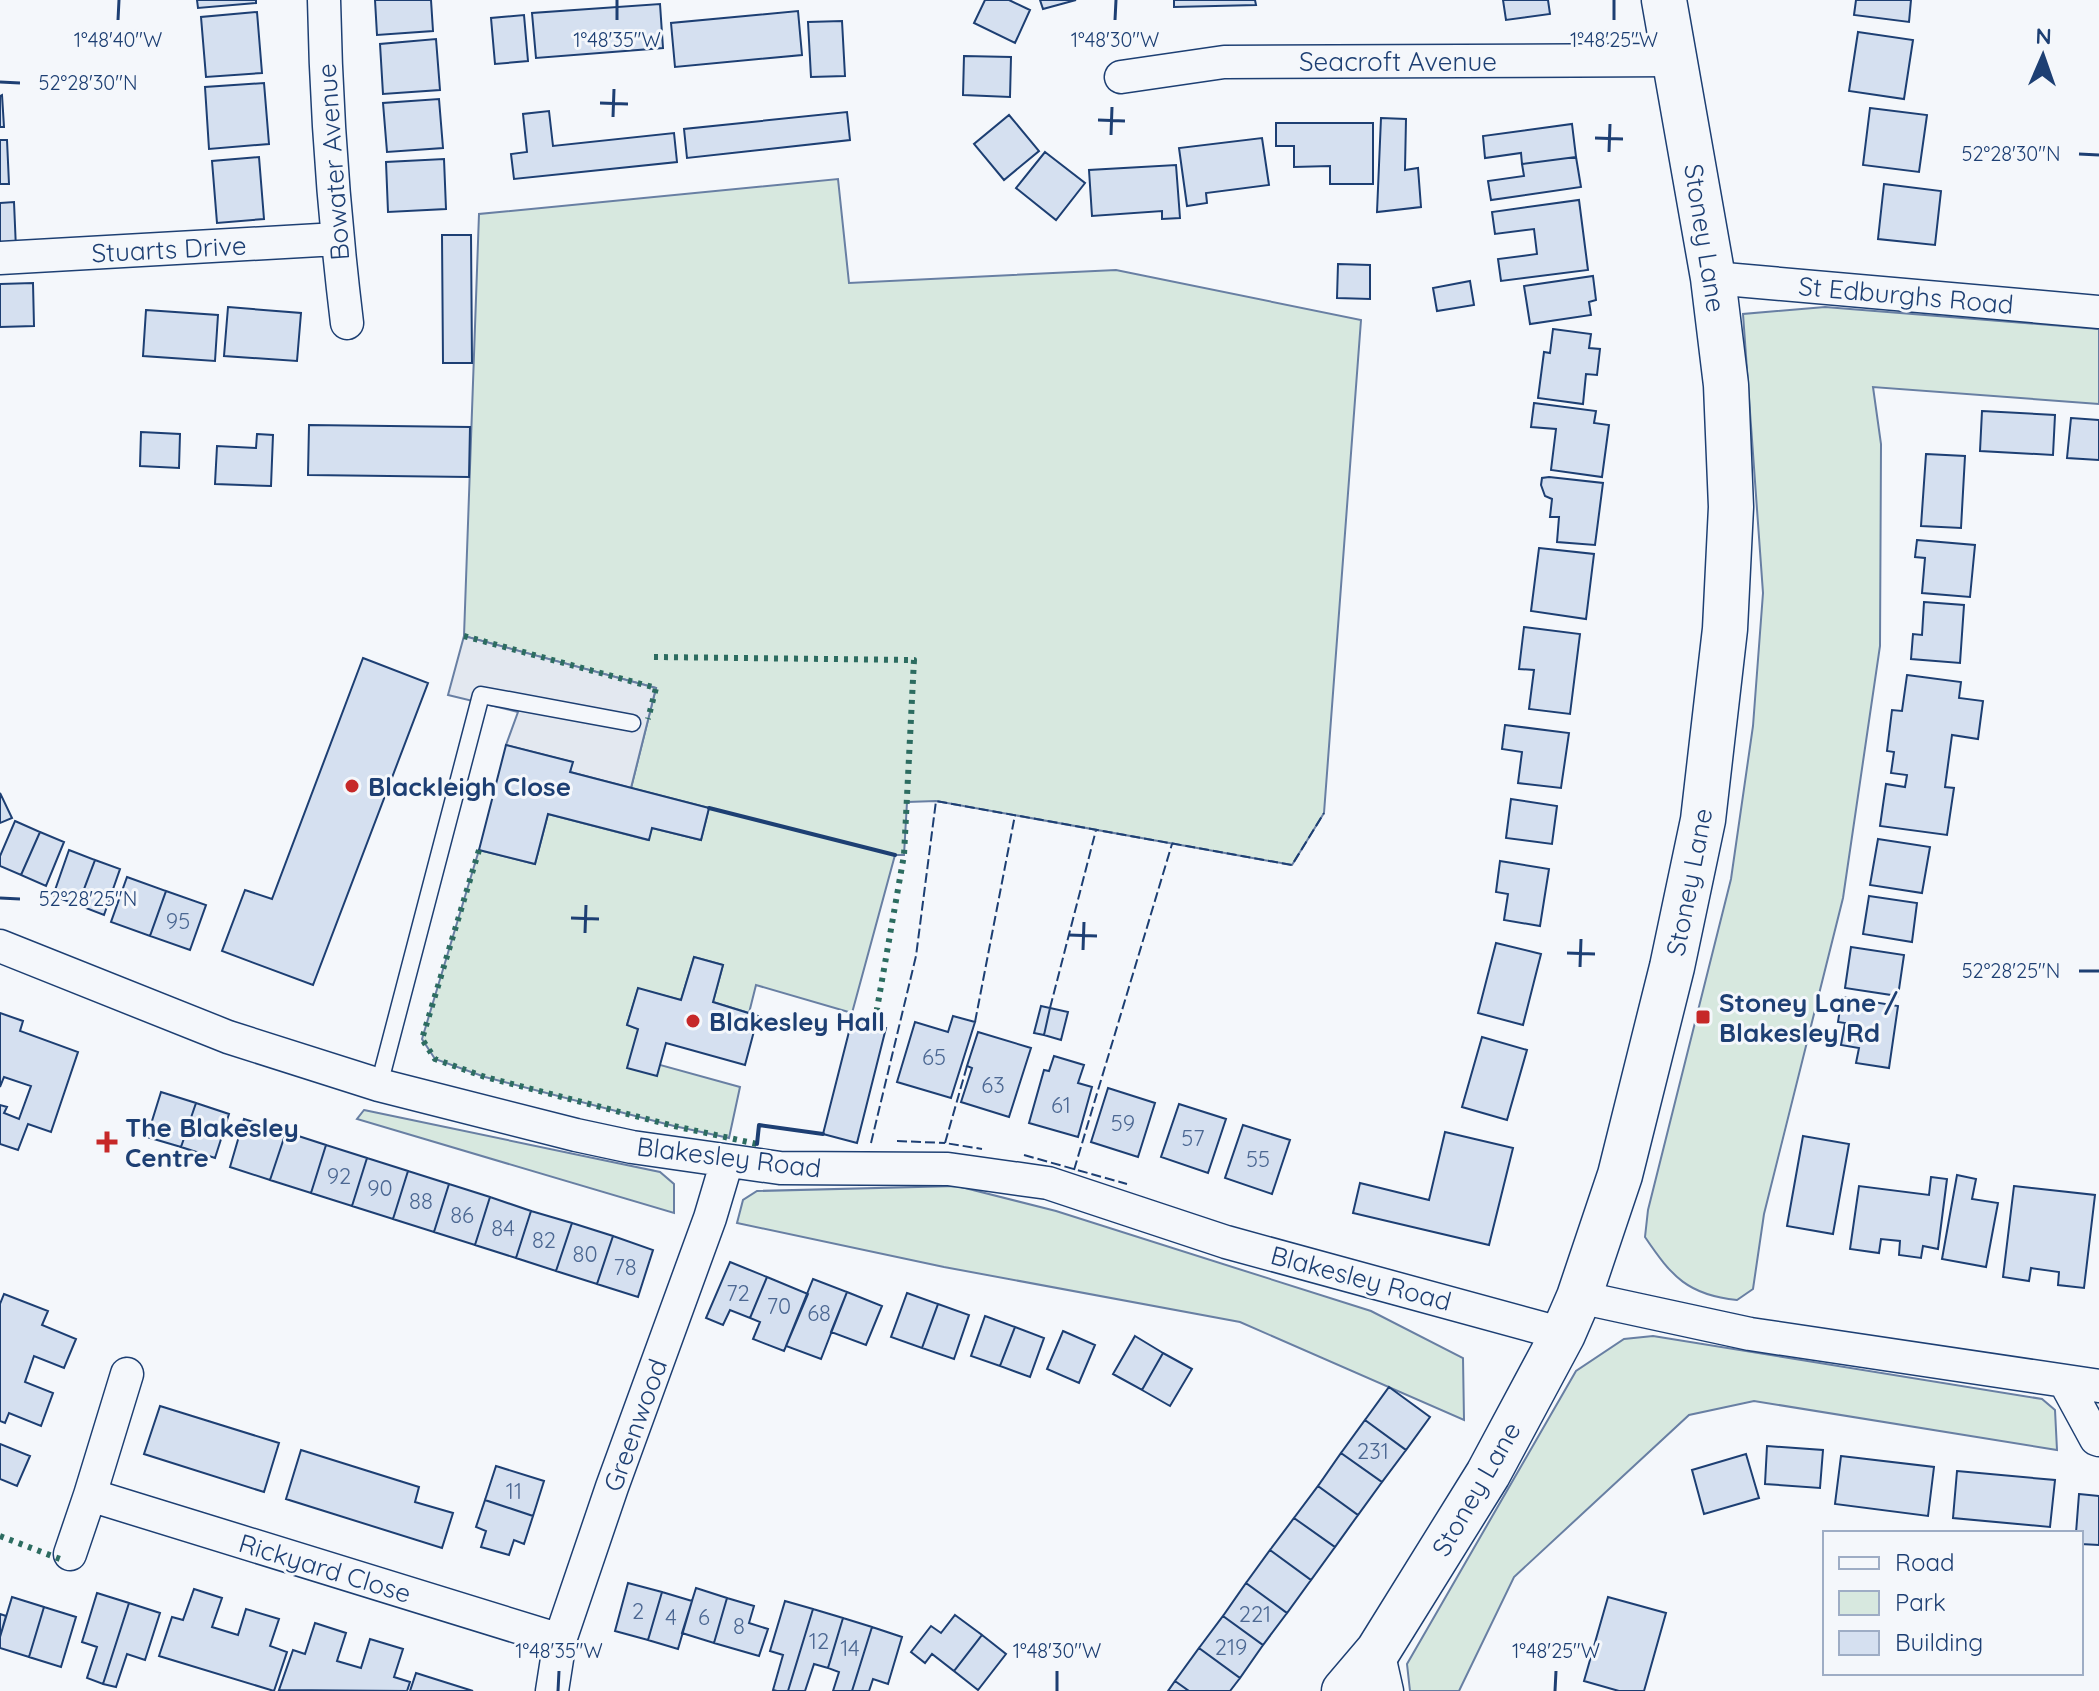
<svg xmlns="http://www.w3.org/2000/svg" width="2099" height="1691" font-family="Quicksand,sans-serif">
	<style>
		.green { fill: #d7e8df; stroke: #687fa3; stroke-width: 2 }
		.parking { fill: #e3e8f0; stroke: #687fa3; stroke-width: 2 }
		.building { fill: #d5e0f0; stroke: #1d3f73; stroke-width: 2 }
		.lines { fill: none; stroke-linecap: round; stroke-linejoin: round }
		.lane-casing { stroke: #1d3f73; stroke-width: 19 }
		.street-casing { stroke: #1d3f73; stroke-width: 35 }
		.primary-casing { stroke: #1d3f73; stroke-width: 47 }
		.lane { stroke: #f4f7fb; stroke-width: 16 }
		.street { stroke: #f4f7fb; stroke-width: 32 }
		.primary { stroke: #f4f7fb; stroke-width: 44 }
		.hedge { stroke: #2c6c60; stroke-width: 6; stroke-dasharray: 4 6; stroke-linecap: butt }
		.fence { stroke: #1d3f73; stroke-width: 2; stroke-dasharray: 10 4; stroke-linecap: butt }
		.wall { stroke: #1d3f73; stroke-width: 4 }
		.ticks { fill: none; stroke: #1d3f73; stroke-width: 3 }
		.poi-dot { fill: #c62828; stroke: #f4f7fb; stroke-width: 3 }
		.labels { text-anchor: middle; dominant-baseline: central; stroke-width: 6; stroke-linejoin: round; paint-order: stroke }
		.number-label { font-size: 22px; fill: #4b6792 }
		.street-label { font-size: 26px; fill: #1d3f73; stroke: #f4f7fb }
		.poi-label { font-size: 26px; font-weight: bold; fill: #1d3f73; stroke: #f4f7fb; text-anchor: start }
		.ticks-label { font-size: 20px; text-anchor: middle; fill: #1d3f73; stroke: #f4f7fb; stroke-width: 6; stroke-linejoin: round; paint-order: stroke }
	</style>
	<rect width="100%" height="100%" fill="#f4f7fb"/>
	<path class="green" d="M838,179L849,283L1116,270L1361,320L1324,813L1292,865L936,801L907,802L904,855H895L852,1013L756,985L749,1013L713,1002L723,965L694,957L681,1000L638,989L627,1025L638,1029L660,1065L740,1087L729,1138L674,1126L485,1077L435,1059L422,1039L479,850L535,864L548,814L648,840L652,828L701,840L709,808L631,788L656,688L464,636L479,214Z
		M1825,307L2099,329V404L1873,387L1881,444L1880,646L1843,898L1764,1214L1753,1289L1737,1300C1688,1295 1672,1277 1645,1237L1648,1210L1731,879L1753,726L1763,593L1743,314Z
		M364,1110L660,1172L674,1184V1213L357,1119Z
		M957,1186L1056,1211L1371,1311L1463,1358L1464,1420L1240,1322L944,1267L737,1223L743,1200L757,1191Z
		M1653,1336L2042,1399L2055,1410L2057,1450L1754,1401L1689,1415L1514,1577L1459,1691H1410L1407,1664L1576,1371L1624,1339Z"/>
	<path class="parking" d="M464,636L656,688L631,788L570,772L572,762L506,745L518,712L448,695Z"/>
	<path class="building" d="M197,0H256V3L198,8Z
		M375,0H431L433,31L377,35Z
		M985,0H1009L1030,10L1015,43L974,23Z
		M1040,0H1076L1043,9Z
		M1174,0H1255L1256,5L1174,7Z
		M1503,0H1548L1550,14L1506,20Z
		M1856,0H1911L1909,22L1854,15Z
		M660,4L663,48L536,58L532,13Z
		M798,11L802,55L675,67L671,23Z
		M257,12L262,73L206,77L201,17Z
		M524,15L528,61L495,64L491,18Z
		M842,21L845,76L811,77L808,22Z
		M1858,32L1913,40L1904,99L1849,91Z
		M436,39L440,90L383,94L380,44Z
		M964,56L1011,57L1010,97L963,95Z
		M264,83L269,144L209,149L205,87Z
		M2,95L4,127H0V96Z
		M439,99L443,148L387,152L383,103Z
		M1870,108L1927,115L1919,172L1863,165Z
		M549,111L553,146L674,133L677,162L514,179L511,154L527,152L523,114Z
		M847,112L850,140L687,158L684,129Z
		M1009,115L1039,151L1004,180L974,144Z
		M1381,118L1406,119L1405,170L1418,168L1421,207L1377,212Z
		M1276,123H1373V184H1330V166L1294,167V146H1276Z
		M1572,124L1576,157L1522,164L1521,153L1485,158L1483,136Z
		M1262,138L1269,185L1206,193L1207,203L1187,206L1179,148Z
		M0,140H7L9,184H0Z
		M1045,152L1085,183L1056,220L1016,188Z
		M259,157L264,219L217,223L212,161Z
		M1576,157L1581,187L1491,200L1488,181L1524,176L1522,164Z
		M444,159L446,209L388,212L386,162Z
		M1176,165L1180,218L1162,219V211L1092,216L1089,170Z
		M1884,184L1941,191L1935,245L1878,239Z
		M1579,200L1588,270L1501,281L1498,259L1537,254L1534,229L1495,234L1492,212Z
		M14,202L16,249L0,250V203Z
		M442,235H471L472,363H443Z
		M1338,264L1370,265V299L1337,298Z
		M1593,276L1596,300L1589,302L1591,315L1530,324L1524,286Z
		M1470,281L1474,305L1437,311L1433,288Z
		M33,283L34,326L0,327V284Z
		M228,307L301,313L297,361L224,356Z
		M146,310L218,315L215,361L143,356Z
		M1553,329L1591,334L1589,348L1600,349L1597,375L1586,374L1583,404L1538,398L1544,352L1550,353Z
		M1534,403L1596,411L1594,423L1609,425L1602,477L1551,470L1556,429L1531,427Z
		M1982,411L2055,415L2053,455L1980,451Z
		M2071,418L2099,420V460L2067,458Z
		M309,425L470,427L469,477L308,475Z
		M141,432L180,434L179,468L140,466Z
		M257,434L273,435L271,486L215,484L217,446L256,448Z
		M1926,454L1965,456L1961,528L1921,526Z
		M1549,477L1603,483L1595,545L1557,542L1559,517H1550L1552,499L1545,496L1541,485L1542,478Z
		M1917,540L1975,545L1970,597L1922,593L1925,558L1915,557Z
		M1539,548L1594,554L1586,619L1531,611Z
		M1924,602L1964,605L1960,663L1911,659L1913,634L1922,635Z
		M1524,627L1580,634L1570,714L1529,709L1534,670L1519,669Z
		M363,658L428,683L313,985L222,951L245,890L272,899Z
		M1907,675L1961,682L1959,698L1983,701L1978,739L1952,735L1945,787L1954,788L1947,835L1880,826L1886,784L1905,787L1907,775L1891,773L1894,752L1887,751L1892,710L1902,711Z
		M1505,725L1569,733L1561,788L1518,783L1522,752L1502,749Z
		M506,745L573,762L570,772L709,808L701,840L652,828L649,840L548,814L535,864L479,850Z
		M0,793L12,818L0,823Z
		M1511,799L1557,806L1552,844L1506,838Z
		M15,821L40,832L21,875L0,866V856Z
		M40,832L64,842L46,886L21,875Z
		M1878,839L1930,847L1922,893L1870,885Z
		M69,850L95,860L78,905L53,896Z
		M95,860L120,869L104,915L78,905Z
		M1500,861L1549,869L1540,926L1504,920L1508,894L1496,892Z
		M127,877L166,891L150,936L111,922Z
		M166,891L206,905L190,950L150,936Z
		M1869,896L1917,903L1912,942L1863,934Z
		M1496,943L1541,954L1523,1025L1478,1013Z
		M1851,947L1904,955L1898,996L1845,988Z
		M694,957L723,965L713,1002L758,1016L745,1065L666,1043L657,1076L627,1068L638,1029L627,1025L638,988L681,1000Z
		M1842,997L1898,1006L1889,1068L1856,1063L1859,1048L1841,1045L1845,1023L1838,1022Z
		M1041,1006L1050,1008L1044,1035L1034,1033Z
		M1050,1008L1068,1012L1061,1040L1044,1035Z
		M0,1013L23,1021L20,1031L78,1052L51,1132L28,1124L18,1150L0,1144V1105L7,1107L4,1113L19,1119L31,1086L4,1077L0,1087Z
		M953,1016L975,1022L951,1098L897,1082L915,1022L948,1032Z
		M852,1020L886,1028L857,1143L823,1134Z
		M978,1032L1031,1048L1009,1117L961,1102L972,1068L967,1066Z
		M1482,1037L1527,1050L1507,1120L1462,1107Z
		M1054,1056L1084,1065L1078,1083L1092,1087L1078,1137L1029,1123L1044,1070L1049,1071Z
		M1108,1088L1155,1103L1138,1157L1091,1142Z
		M161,1092L196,1103L181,1147L147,1137Z
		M196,1103L229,1114L215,1158L181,1147Z
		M1179,1104L1226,1119L1208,1173L1161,1157Z
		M244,1119L286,1132L270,1180L230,1167Z
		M1243,1125L1290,1140L1272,1194L1225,1178Z
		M286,1132L326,1145L311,1193L270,1180Z
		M1445,1132L1513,1148L1489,1245L1353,1213L1360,1183L1429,1200Z
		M1803,1136L1849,1144L1833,1234L1787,1226Z
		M326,1145L367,1158L352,1206L311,1193Z
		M367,1158L408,1171L393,1219L352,1206Z
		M408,1171L449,1184L434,1232L393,1219Z
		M1957,1175L1976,1179L1972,1199L1998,1203L1986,1267L1942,1259Z
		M1931,1177L1947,1179L1938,1249L1923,1246L1921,1258L1899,1255L1900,1241L1881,1239L1879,1253L1850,1249L1859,1186L1929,1195Z
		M449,1184L490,1197L475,1245L434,1232Z
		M2014,1186L2095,1195L2084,1288L2058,1285L2059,1272L2031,1268L2029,1281L2003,1277Z
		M490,1197L531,1211L516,1258L475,1245Z
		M531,1211L572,1223L556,1271L516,1258Z
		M572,1223L613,1236L597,1284L556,1271Z
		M613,1236L653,1250L638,1297L597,1284Z
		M730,1262L767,1277L750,1318L730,1310L723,1325L706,1318Z
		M767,1277L808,1294L784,1351L753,1339L760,1322L750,1318Z
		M813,1279L847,1292L821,1359L786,1346Z
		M847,1292L882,1306L866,1345L831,1332Z
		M907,1293L938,1304L922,1348L891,1337Z
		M4,1294L48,1311L42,1325L76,1339L64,1368L34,1356L25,1382L53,1393L41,1426L9,1413L5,1423L0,1421V1304Z
		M938,1304L969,1315L954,1359L922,1348Z
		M985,1316L1015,1327L1000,1366L971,1356Z
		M1015,1327L1044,1338L1030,1377L1000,1366Z
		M1063,1331L1095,1345L1079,1383L1047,1369Z
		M1135,1336L1163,1353L1142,1390L1113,1374Z
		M1163,1353L1192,1369L1170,1406L1142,1390Z
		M1389,1387L1430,1417L1406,1450L1365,1420Z
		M160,1406L279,1443L264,1492L144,1454Z
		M1365,1420L1406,1450L1382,1482L1341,1453Z
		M0,1444L30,1456L17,1486L0,1479Z
		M1767,1446L1823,1450L1820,1488L1765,1484Z
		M301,1450L419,1487L415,1502L453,1513L442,1548L286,1499Z
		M1341,1453L1382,1482L1358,1515L1318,1486Z
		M1746,1454L1759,1498L1704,1514L1692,1470Z
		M1841,1456L1934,1467L1928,1516L1835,1504Z
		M496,1466L544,1481L533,1516L485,1500Z
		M1957,1471L2055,1480L2050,1527L1953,1518Z
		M1318,1486L1358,1515L1335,1547L1294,1518Z
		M2079,1494L2099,1496V1545L2081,1544V1533H2076Z
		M485,1500L533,1516L524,1544L514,1540L509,1555L481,1547L486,1531L476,1527Z
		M1294,1518L1335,1547L1311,1580L1270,1550Z
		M1270,1550L1311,1580L1287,1613L1246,1583Z
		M628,1583L662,1592L648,1640L615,1631Z
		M1246,1583L1287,1613L1263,1645L1223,1616Z
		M696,1588L727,1598L714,1643L682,1633Z
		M194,1589L222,1598L212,1627L238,1635L246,1609L279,1619L270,1646L287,1652L274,1691L159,1656L172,1617L183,1620Z
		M662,1592L692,1601L678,1649L648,1640Z
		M97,1593L129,1603L103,1684L87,1678L97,1647L82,1642Z
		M12,1597L44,1607L29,1657L0,1648V1637Z
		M1608,1597L1666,1613L1644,1691H1619L1584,1681Z
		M727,1598L754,1606L749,1623L768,1629L759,1656L714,1643Z
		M785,1601L813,1609L788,1691H777L773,1690L783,1655L770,1651Z
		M129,1603L160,1613L145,1660L127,1654L116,1687L103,1684Z
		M44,1607L76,1617L61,1667L29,1657Z
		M813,1609L843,1618L828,1668L814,1664L805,1691H788Z
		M0,1614L6,1616L0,1637Z
		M955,1615L982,1635L954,1671L932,1654L925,1663L911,1652L931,1626L941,1633Z
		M1223,1616L1263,1645L1240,1678L1199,1648Z
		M843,1618L872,1627L852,1691H833L839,1672L828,1668Z
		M315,1623L346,1633L337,1661L361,1668L370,1639L403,1649L394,1677L410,1682L407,1691L279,1690L293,1650L305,1654Z
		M872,1627L902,1637L888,1684L873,1679L869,1691H852Z
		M982,1635L1006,1654L978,1690L954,1671Z
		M1199,1648L1240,1678L1230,1691H1189L1175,1681Z
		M416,1673L473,1691H410Z
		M1175,1681L1189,1691H1168Z"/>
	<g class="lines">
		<defs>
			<path id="lane" d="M379,1085L481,695L632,723"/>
			<path id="street" d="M324,0C326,108 334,216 347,323
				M1121,77L1224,62L1676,60
				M0,258L337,239
				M1713,278L2099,312
				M0,946L228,1037L379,1085L576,1135L632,1147L780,1168L948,1169L1048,1183L1226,1242L1563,1334
				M1579,1297L1750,1334L2099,1386
				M127,1374L90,1495L560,1640
				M2065,1382L2096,1439L2099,1440
				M70,1554L90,1495
				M1378,1651L1387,1691
				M552,1691L560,1640L612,1487L710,1218L727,1161"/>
			<path id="primary" d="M1344,1691L1378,1651L1488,1474L1563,1334L1579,1297L1620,1175L1672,967L1703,820L1725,629L1731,507L1726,385L1713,278L1664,0"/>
		</defs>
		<use href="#lane" class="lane-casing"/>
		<use href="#street" class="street-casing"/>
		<use href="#primary" class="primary-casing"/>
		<use href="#lane" class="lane"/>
		<use href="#street" class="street"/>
		<use href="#primary" class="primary"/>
		<path class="hedge" d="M464,636L656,688L648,719
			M654,657L914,660L904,855L874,1026
			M479,850L422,1039L435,1059L485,1077L674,1126L757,1144
			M0,1536L60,1559"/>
		<path class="fence" d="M1050,1008L1096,830
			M975,1022L1015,815
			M967,1066L945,1143L982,1149
			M897,1141L945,1143
			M871,1143L916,956L936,801L1292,865L1324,813
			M1024,1155L1127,1184
			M1074,1170L1172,844"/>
		<path class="wall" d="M709,808L895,855
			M757,1144L759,1125L823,1134"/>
	</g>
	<path class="ticks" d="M118,20L119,0M617,20V0M1115,20L1116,0M1614,20V0M0,82L20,83M600,103L628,104M613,117L614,89M1098,120L1125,121M1111,135L1112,107M1595,138L1623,139M1609,152L1610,124M2079,154L2099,155M0,898L20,899M571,918L599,919M585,933L586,905M1069,935L1097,936M1083,950L1084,922M1567,953L1595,954M1580,967L1581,939M2079,971H2099M558,1691L559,1671M1057,1691V1671M1555,1691L1556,1671"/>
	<g class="poi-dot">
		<circle cx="352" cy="786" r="8"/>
		<rect x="1695" y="1009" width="16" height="16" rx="4"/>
		<circle cx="693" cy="1021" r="8"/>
		<path d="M103 1130h8v8h8v8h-8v8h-8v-8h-8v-8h8z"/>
	</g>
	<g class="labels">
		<g class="number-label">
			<text x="178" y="921">95</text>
			<text x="934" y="1057">65</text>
			<text x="993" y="1085">63</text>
			<text x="1061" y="1105">61</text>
			<text x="1123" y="1123">59</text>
			<text x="1193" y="1138">57</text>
			<text x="1258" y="1159">55</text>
			<text x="339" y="1176">92</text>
			<text x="380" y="1188">90</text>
			<text x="421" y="1201">88</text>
			<text x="462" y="1215">86</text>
			<text x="503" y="1228">84</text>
			<text x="544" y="1240">82</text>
			<text x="585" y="1254">80</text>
			<text x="625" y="1267">78</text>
			<text x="738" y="1293">72</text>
			<text x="779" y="1306">70</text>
			<text x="819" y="1313">68</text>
			<text x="1373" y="1451">231</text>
			<text x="514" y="1491">11</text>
			<text x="638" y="1611">2</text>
			<text x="1255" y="1614">221</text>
			<text x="671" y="1617">4</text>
			<text x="704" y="1617">6</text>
			<text x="739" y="1626">8</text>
			<text x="819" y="1641">12</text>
			<text x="1231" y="1647">219</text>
			<text x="850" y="1648">14</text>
		</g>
		<g class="street-label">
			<text x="1398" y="61">Seacroft Avenue</text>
			<text transform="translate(333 162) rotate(-94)">Bowater Avenue</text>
			<text transform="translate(1705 238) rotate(81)">Stoney Lane</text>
			<text transform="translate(169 249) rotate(-3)">Stuarts Drive</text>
			<text transform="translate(1906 295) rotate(5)">St Edburghs Road</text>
			<text transform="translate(1689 882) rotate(-79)">Stoney Lane</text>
			<text transform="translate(729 1157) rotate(7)">Blakesley Road</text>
			<text transform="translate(1361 1278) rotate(15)">Blakesley Road</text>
			<text transform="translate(635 1425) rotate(-70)">Greenwood</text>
			<text transform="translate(1476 1489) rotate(-60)">Stoney Lane</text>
			<text transform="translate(325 1568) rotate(17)">Rickyard Close</text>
		</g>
		<g class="poi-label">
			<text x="368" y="786">Blackleigh Close</text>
			<text x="1719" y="1002">Stoney Lane /<tspan x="1719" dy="30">Blakesley Rd</tspan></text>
			<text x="709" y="1021">Blakesley Hall</text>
			<text x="125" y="1127">The Blakesley<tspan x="125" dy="30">Centre</tspan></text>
		</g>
	</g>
	<g class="ticks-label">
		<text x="118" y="47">1°48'40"W</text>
		<text x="617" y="47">1°48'35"W</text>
		<text x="1115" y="47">1°48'30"W</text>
		<text x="1614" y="47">1°48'25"W</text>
		<text x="88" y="90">52°28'30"N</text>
		<text x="2011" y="161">52°28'30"N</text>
		<text x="88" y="906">52°28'25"N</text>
		<text x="2011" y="978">52°28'25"N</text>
		<text x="559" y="1658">1°48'35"W</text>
		<text x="1057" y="1658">1°48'30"W</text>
		<text x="1556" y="1658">1°48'25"W</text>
	</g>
	<rect x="1823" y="1531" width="260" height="144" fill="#f4f7fb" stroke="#9eadc5" stroke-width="2"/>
	<rect x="1839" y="1557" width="40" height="12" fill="#f4f7fb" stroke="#9eadc5" stroke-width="2"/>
	<text x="1895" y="1571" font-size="24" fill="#1d3f73">Road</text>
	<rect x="1839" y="1591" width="40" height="24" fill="#d7e8df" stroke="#9eadc5" stroke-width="2"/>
	<text x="1895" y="1611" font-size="24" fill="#1d3f73">Park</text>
	<rect x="1839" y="1631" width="40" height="24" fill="#d5e0f0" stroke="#9eadc5" stroke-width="2"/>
	<text x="1895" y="1651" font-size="24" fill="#1d3f73">Building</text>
	<g transform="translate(2043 56) rotate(2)" stroke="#f4f7fb" stroke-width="6" paint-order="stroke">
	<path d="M0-6L14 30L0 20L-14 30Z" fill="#1d3f73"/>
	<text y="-12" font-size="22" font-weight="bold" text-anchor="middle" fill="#1d3f73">N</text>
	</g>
</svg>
